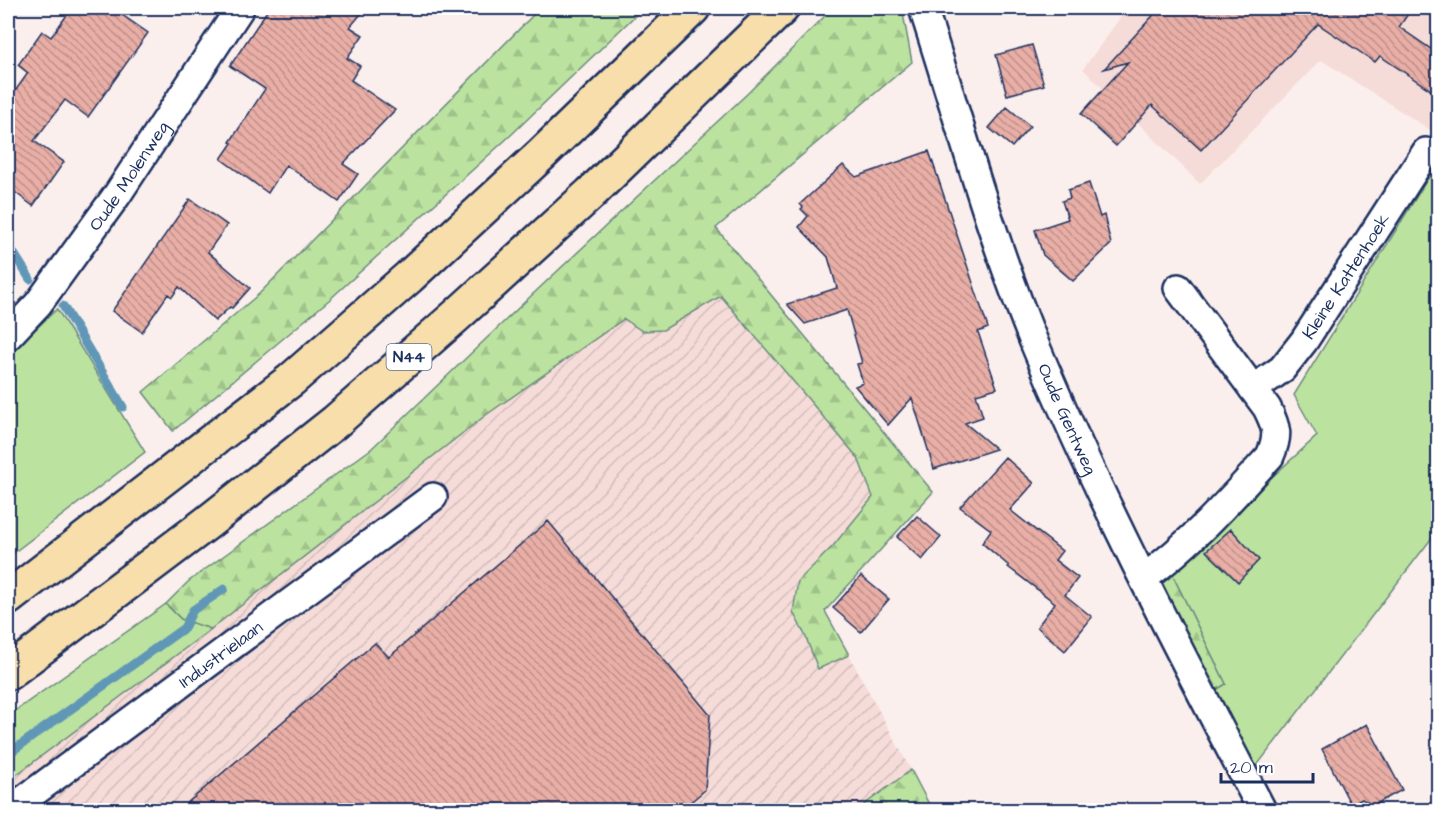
<svg xmlns="http://www.w3.org/2000/svg" width="1446" height="818" font-family="'Architects Daughter',sans-serif">
	<style>
		.built { fill: #f6dcd8 }
		.industrial { fill: url(#industrial-furrows) }
		.green { fill: #bbe39f; stroke: #6b897e; stroke-width: 1.5 }
		.forest { fill: url(#forest-firs); stroke: #6b897e; stroke-width: 1.5 }
		.lines { fill: none; stroke-linecap: round; stroke-linejoin: round }
		.stream { stroke: #6197b6; stroke-width: 9 }
		.building { fill: url(#building-back-hatch); stroke: #1b2f5e; stroke-width: 1.5 }
		.street-casing { stroke: #1b2f5e; stroke-width: 32 }
		.highway-casing { stroke: #1b2f5e; stroke-width: 38 }
		.street { stroke: #fff; stroke-width: 27 }
		.highway { stroke: #f8deab; stroke-width: 33 }
		.labels { text-anchor: middle; dominant-baseline: central; stroke-width: 4.5; stroke-linejoin: round; paint-order: stroke }
		.shield { fill: #fff; stroke: #5f6d8e; stroke-width: 1.5 }
		.shield-label { font-size: 16px; font-weight: bold; fill: #1b2f5e }
		.street-label { font-size: 18px; fill: #1b2f5e; stroke: #fff }
	</style>
	<defs>
		<pattern id="industrial-furrows" width="10" height="10" patternUnits="userSpaceOnUse" patternTransform="scale(1.5)"><rect width="10" height="10" fill="#f6dcd8"/><path d="M-1 1l2-2M0 10L10 0M9 11l2-2" fill="none" stroke="#d2bdbc"/></pattern>
		<pattern id="forest-firs" width="22" height="20" patternUnits="userSpaceOnUse" patternTransform="scale(1.5)"><rect width="22" height="20" fill="#bbe39f"/><path d="M5 1l3.5 6h-7zM16 11l3.5 6h-7z" fill="#a0c38b"/></pattern>
		<pattern id="building-back-hatch" width="6" height="6" patternUnits="userSpaceOnUse" patternTransform="scale(1.5)"><rect width="6" height="6" fill="#e9afa6"/><path d="M-1 5l2 2M0 0l6 6M5-1l2 2" fill="none" stroke="#bc8f8a"/></pattern>
	</defs>
	<rect width="100%" height="100%" fill="#fbefed"/>
	<filter id="ink" filterUnits="userSpaceOnUse"><feTurbulence type="fractalNoise" baseFrequency=".0167" numOctaves="2"/><feDisplacementMap in="SourceGraphic" scale="12" xChannelSelector="R" yChannelSelector="G"/><feConvolveMatrix kernelMatrix="1 2 1 2 8 2 1 2 1" color-interpolation-filters="sRGB"/></filter>
	<g filter="url(#ink)">
		<path class="built" d="M1127,8H1438V135L1321,60L1200,184L1083,69Z"/>
		<path class="industrial" d="M721,296L858,458L874,497L833,546L798,581L793,612L805,635L818,668L849,655L911,770L857,810H8V781L211,629L486,415L624,319L642,331L663,330Z"/>
		<path class="green" d="M1438,162V530L1252,772L1211,693L1226,684L1170,570L1317,436L1294,395Z
			M57,309L145,452L8,557V355Z
			M166,604L181,619L211,629L8,781V716Z"/>
		<path class="forest" d="M540,8H643L511,135L329,300L173,431L143,392L259,294Z
			M833,8H902L912,62L716,228L933,492L825,611L849,655L818,669L805,635L793,612L798,581L833,546L873,497L858,458L721,296L663,330L642,331L624,319L486,415L211,629L181,619L166,604L189,581L371,449L533,294L748,93Z
			M1170,570L1226,684L1211,693L1155,584Z
			M911,770L932,810H857Z"/>
		<g class="lines">
			<path class="stream" d="M8,244L30,279
				M63,306L123,407
				M8,754L184,628L193,610L224,589"/>
		</g>
		<path class="building" d="M72,8H112L148,33L88,117L65,100L34,141L64,162L33,206L8,187V101L28,73L18,65L42,31L51,37Z
			M269,8H366L350,27L363,35L347,58L360,66L351,80L395,110L343,164L358,174L339,202L286,165L268,193L221,159L232,143L230,142L265,89L230,66Z
			M1160,8H1412L1399,27L1438,54V95L1380,56L1375,62L1318,24L1201,150L1152,105L1116,146L1081,114L1128,62L1104,69Z
			M1032,45L1044,85L1007,95L996,55Z
			M1007,107L1030,126L1012,147L989,128Z
			M929,151L988,328L978,332L997,388L976,394L983,417L965,423L996,449L934,469L912,398L888,425L855,386L863,383L857,364L862,363L847,310L805,324L787,304L837,288L828,257L799,227L808,216L801,209L803,207L800,204L843,165L856,177Z
			M1089,183L1100,217L1104,215L1111,244L1073,281L1043,255L1035,230L1068,219L1062,201L1070,198L1068,190Z
			M190,199L227,225L208,252L250,288L232,308L230,307L215,321L179,287L172,297L168,294L142,332L112,311Z
			M1005,457L1034,483L1010,510L1062,551L1055,560L1078,578L1065,595L1092,617L1065,651L1037,627L1055,603L1008,567L1009,566L982,543L991,530L960,507Z
			M917,516L941,537L922,560L897,537Z
			M548,521L710,715L705,790L681,810H179L375,643L389,657Z
			M1231,529L1259,560L1238,582L1206,551Z
			M861,576L889,599L861,632L833,608Z
			M1367,724L1402,790L1372,806L1362,799L1351,805L1322,749Z"/>
		<g class="lines">
			<defs>
				<g id="street">
					<path id="s1" d="M923,8C959,120 991,238 1036,347C1102,505 1183,658 1262,810"/>
					<path id="s2" d="M8,336L38,304L117,195L240,8"/>
					<path id="s3" d="M1253,389L1282,369L1304,341L1426,152"/>
					<path d="M1144,578C1194,541 1229,501 1270,456C1279,435 1277,428 1267,408L1178,288"/>
					<path id="s4" d="M10,810L433,497"/>
				</g>
				<path id="highway" d="M8,598L291,380L409,277L542,154L693,8
					M8,673L207,523L335,422L456,316L590,194L782,8"/>
			</defs>
			<use href="#street" class="street-casing"/>
			<use href="#highway" class="highway-casing"/>
			<use href="#street" class="street"/>
			<use href="#highway" class="highway"/>
		</g>
	</g>
	<g class="labels">
		<rect class="shield" x="386.5" y="344" width="45" height="26" rx="4.5"/>
		<g class="shield-label">
			<text x="409" y="357">N44</text>
		</g>
		<g class="street-label">
			<text stroke="none"><textPath href="#s2" startOffset="201">Oude Molenweg</textPath></text>
			<text stroke="none"><textPath href="#s3" startOffset="148">Kleine Kattenhoek</textPath></text>
			<text stroke="none"><textPath href="#s1" startOffset="436">Oude Gentweg</textPath></text>
			<text stroke="none"><textPath href="#s4" startOffset="262">Industrielaan</textPath></text>
		</g>
	</g>
	<rect width="1446" height="818" fill="none" stroke="#fff" stroke-width="30"/>
	<rect x="15" y="15" width="1416" height="788" fill="none" stroke="#1b2f5e" stroke-width="2" filter="url(#ink)"/>
	<path d="M1221 773v9h92v-9" fill="none" stroke="#1b2f5e" stroke-width="3"/>
	<text x="1230" y="773" font-size="18" fill="#1b2f5e" stroke="#ffffff" stroke-width="4.5" paint-order="stroke">20 m</text>
</svg>
